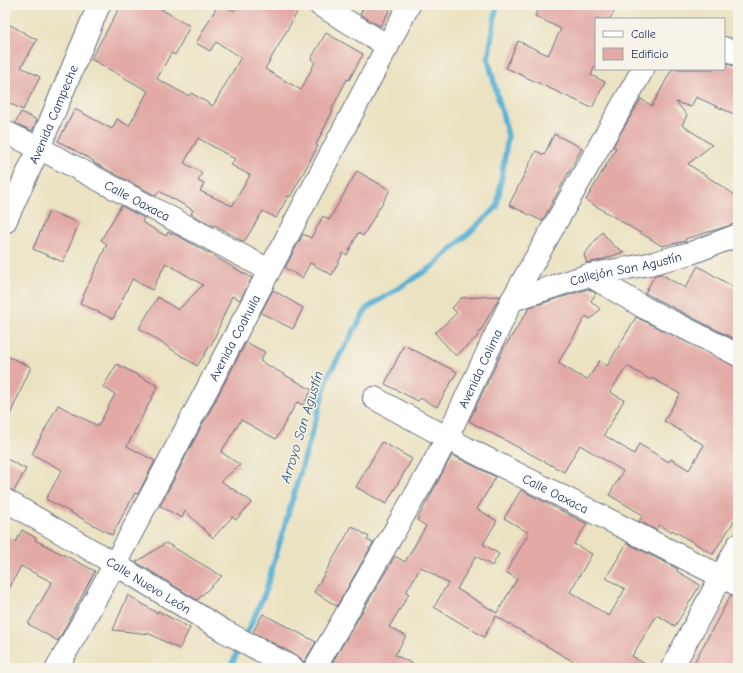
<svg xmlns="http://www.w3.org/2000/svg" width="743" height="673" font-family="'Comic Neue',sans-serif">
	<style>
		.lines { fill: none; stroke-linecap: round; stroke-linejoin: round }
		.stream { stroke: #56b0d4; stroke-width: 5.5 }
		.building { fill: #e2a9a5; fill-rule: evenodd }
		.minor-casing { stroke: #646e81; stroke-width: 24 }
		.minor { stroke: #fff; stroke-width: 22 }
		.labels { text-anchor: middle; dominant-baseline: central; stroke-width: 3; stroke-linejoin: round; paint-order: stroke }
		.street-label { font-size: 13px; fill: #1b2f5e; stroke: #f7f3e8 }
		.water-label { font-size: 14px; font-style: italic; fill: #2d5681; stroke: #f7f3e8 }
	</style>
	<rect width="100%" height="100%" fill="#f7f3e8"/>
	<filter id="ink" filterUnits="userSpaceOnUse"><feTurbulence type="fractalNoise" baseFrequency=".025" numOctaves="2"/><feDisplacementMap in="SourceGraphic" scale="8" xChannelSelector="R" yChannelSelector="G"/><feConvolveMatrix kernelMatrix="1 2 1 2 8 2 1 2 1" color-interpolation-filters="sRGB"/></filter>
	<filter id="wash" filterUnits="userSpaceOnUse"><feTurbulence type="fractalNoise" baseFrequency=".012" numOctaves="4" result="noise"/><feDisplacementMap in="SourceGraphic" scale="16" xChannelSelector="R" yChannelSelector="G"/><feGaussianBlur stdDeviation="0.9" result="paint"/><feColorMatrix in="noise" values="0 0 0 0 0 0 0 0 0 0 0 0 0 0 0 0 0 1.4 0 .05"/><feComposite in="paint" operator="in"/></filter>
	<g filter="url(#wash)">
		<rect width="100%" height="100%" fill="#ebe2c1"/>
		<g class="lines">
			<path class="stream" d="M245,637L265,593L329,374L367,308L432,267L497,207L508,136L488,59L497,5
				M214,668L231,666L241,644"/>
		</g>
		<g id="blocks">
			<path class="building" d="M121,5H154L190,26L175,55L171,53L157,79L189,96L191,93L213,106L241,57L216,42L210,51L196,43L218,5H223L234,11L238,5H291L299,9L265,69L301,90L315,62L311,59L326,33L363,54L349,80L347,79L332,109L333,110L316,145L318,146L290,197L288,196L276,218L263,211L244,242L215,225L214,226L191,214L193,210L159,191L156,196L93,162L94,161L58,141L75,109L112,129L117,119L129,126L148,91L91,59ZM198,138L235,159L231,165L250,175L232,206L200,191L204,184L198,181L202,173L184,163Z
				M365,5H382L390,10L380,26L360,14Z
				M540,5H618L610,19H596V64L591,75L605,82L592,108L506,68L518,41L548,55L561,29L535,16Z
				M5,22L37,40L21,67L40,77L23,110L5,101Z
				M724,62L738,68V116L696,97L691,107L676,102L687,115L682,125L712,145L688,164L738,197V223L685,239L686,241L662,246L586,200L616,148L613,146L641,99L652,106L672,69H724Z
				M21,112L37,120L32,131L15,123Z
				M554,134L582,148L542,221L509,205L536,151L544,155Z
				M357,171L390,190L363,236L358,233L347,255L343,253L332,275L310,263L302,278L285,268L303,234L311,238L323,216L329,220Z
				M121,206L144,218L142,222L166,236L168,232L180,237L252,278L240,300L232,296L213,341L197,366L139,328L158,297L178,310L203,285L166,263L152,290L132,279L113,319L80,303L107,244L101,240Z
				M49,211L79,223L63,262L33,249Z
				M602,232L614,246L624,252L601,260L587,263L584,255Z
				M698,266L738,290V341L645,293L655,275L661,274L685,288Z
				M588,289L596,293L591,301L600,309L591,319L586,316L558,363L585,379H588L599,361L607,366L636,317L738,367V515L713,554L672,530L671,532L659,525L656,530L639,521L643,515L609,495L623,471L580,445L564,472L469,421L504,348L530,307ZM627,366L651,380L652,378L680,394L664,421L704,445L689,470L671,459L669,462L639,444L634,454L604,435L624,400L610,392Z
				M273,290L303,308L293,329L261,313Z
				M500,296L477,337L456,356L435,333L457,313L452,308L461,298Z
				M246,342L265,352L260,361L312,390L303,405L297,402L276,439L241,420L221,452L240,465L221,481L252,502L236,520L232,517L213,538L185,511L182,518L160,506L203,423L210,414L209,413Z
				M404,345L457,372L437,407L420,398L418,401L385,384Z
				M5,355L31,367L5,426Z
				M117,364L158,386L127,446L155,461L138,494L135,493L112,535L46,499L62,470L32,454L58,405L98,426L115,394L103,387Z
				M382,442L412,459L386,504L356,487Z
				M452,455L496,477L477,509L497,521L483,544L499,554L492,566L476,556L457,589L497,613L517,579L506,572L529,533L504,518L521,490L587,524L574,544L592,554L570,592L609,616L625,589L606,578L627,543L678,569L677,571L700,585L675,626L657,615L632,656L651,668H584L496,616L484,637L434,607L448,583L421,567L406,592L409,594L389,627L406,636L395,655L421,668H329L395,556L405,562L426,526L417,520Z
				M5,458L26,469L14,491L5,488Z
				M352,526L369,537L367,540L373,543L337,606L314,592Z
				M22,530L36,538L35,540L95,571L58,641L28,624L52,582L21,566L5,596V536L16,542Z
				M166,543L222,576L197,600L136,562Z
				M128,595L157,613L158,611L190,628L179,649L150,634L113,630Z
				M731,595L738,597V660L734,668H691Z
				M263,614L316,642L304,662L299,657L253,632Z"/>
		</g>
	</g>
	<g filter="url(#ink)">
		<use href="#blocks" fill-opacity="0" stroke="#646e81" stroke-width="1"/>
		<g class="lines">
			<defs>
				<g id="minor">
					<path d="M320,5L388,46"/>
					<path d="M724,48L738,55"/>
					<path id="s1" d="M5,132L39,148L269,270"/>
					<path id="s2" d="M5,222L39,148L99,5"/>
					<path d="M589,275L645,308L738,355"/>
					<path id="s3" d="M512,300L589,275L649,264L691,253L738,235"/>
					<path id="s4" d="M374,398L466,448L738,585"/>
					<path id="s5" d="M5,500L115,564L224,631L293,668"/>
					<path id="s6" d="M57,668L115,564L409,5"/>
					<path id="s7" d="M315,668L431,468L447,438L512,300L643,69"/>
					<path d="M672,668L738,545"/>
				</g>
			</defs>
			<use href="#minor" class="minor-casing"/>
			<use href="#minor" class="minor"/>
		</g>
	</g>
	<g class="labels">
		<g class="street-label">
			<text stroke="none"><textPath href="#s2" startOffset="118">Avenida Campeche</textPath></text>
			<text stroke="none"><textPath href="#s1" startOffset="149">Calle Oaxaca</textPath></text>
			<text stroke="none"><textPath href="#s3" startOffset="118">Callejón San Agustín</textPath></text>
			<text stroke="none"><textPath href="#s6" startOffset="375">Avenida Coahuila</textPath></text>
			<text stroke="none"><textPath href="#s7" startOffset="342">Avenida Colima</textPath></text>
			<text stroke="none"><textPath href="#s4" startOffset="205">Calle Oaxaca</textPath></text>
			<text stroke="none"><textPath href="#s5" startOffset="167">Calle Nuevo León</textPath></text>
		</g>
		<g class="water-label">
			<text transform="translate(302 427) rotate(-73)">Arroyo San Agustín</text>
		</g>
	</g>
	<rect width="743" height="673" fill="none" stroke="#f7f3e8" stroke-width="20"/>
	<rect x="595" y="18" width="130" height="52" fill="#f7f3e8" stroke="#9fa5b1"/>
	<rect x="603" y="31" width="20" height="6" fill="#ffffff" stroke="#9fa5b1"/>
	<text x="631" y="38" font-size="12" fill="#1b2f5e">Calle</text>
	<rect x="603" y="48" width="20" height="12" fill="#e2a9a5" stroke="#9fa5b1"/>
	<text x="631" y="58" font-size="12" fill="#1b2f5e">Edificio</text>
</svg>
